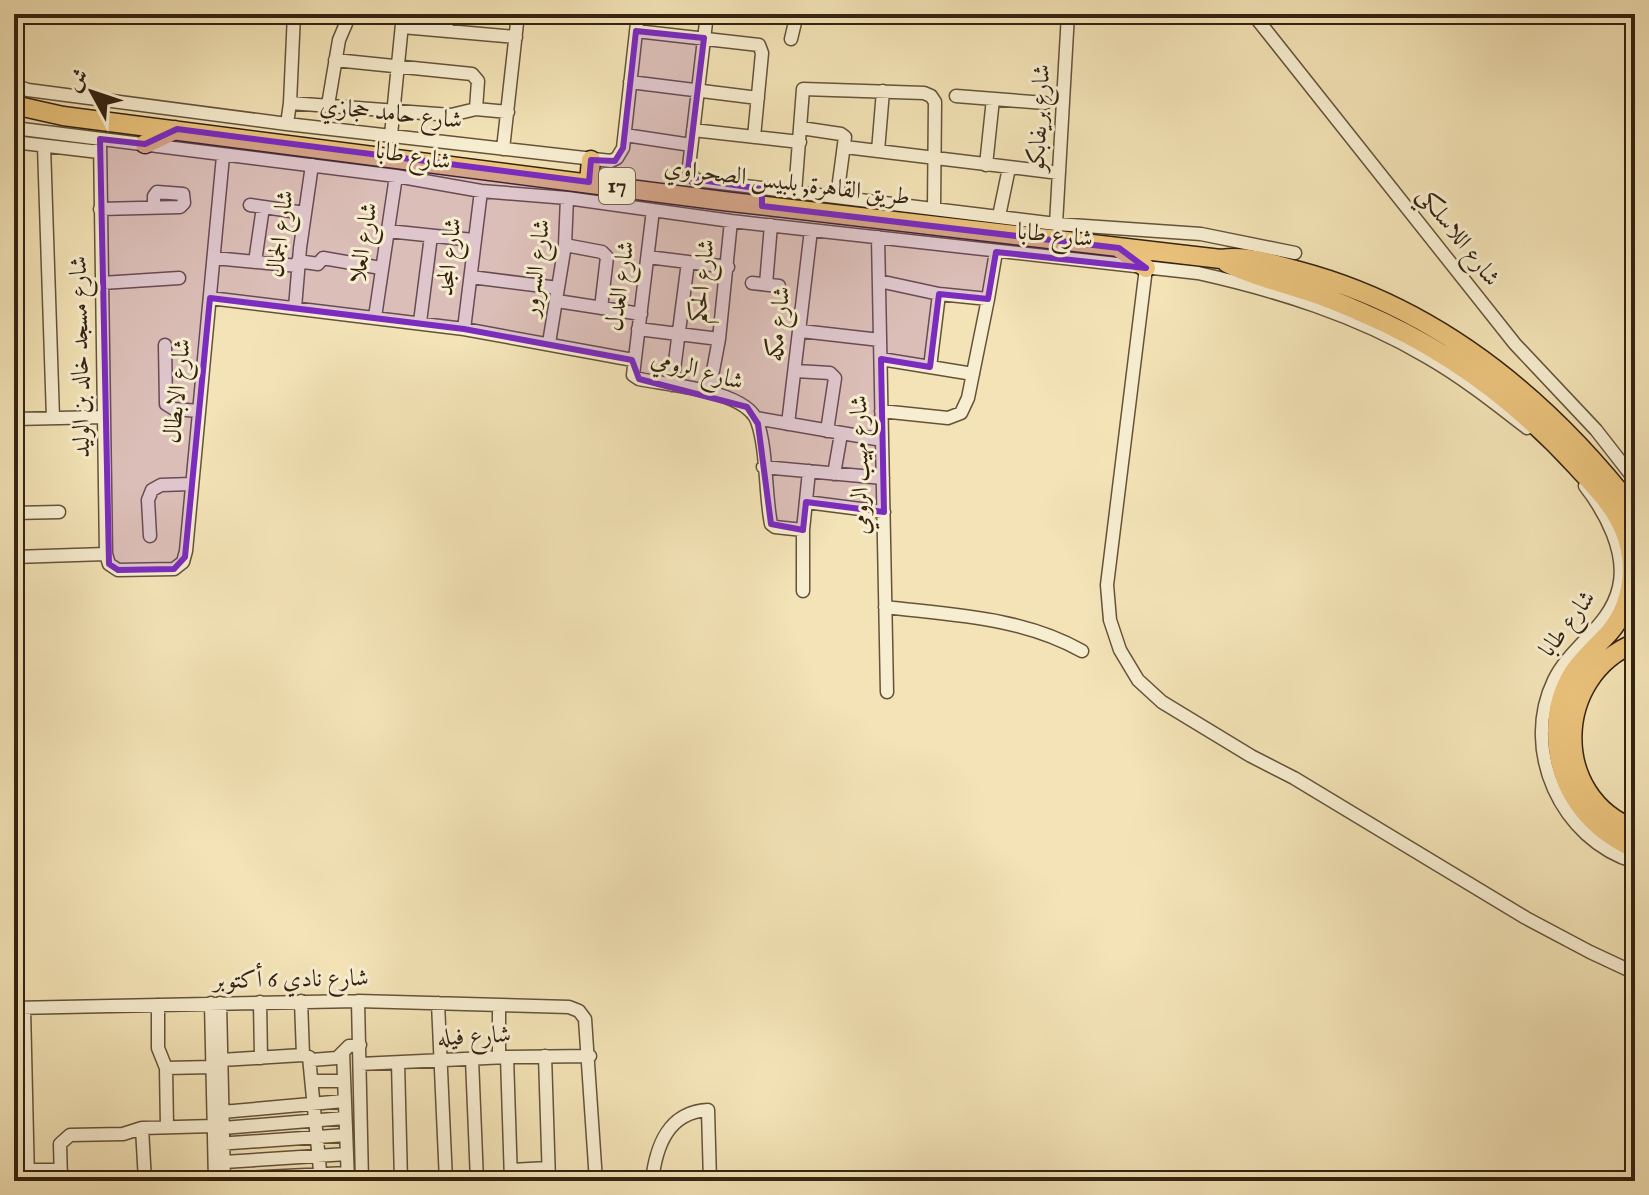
<svg xmlns="http://www.w3.org/2000/svg" width="1649" height="1195" font-family="'IM FELL English',Amiri,serif">
	<style>
		.lines { fill: none; stroke-linecap: round; stroke-linejoin: round }
		.minor-casing { stroke: #64533a; stroke-width: 15 }
		.highway-casing { stroke: #342311; stroke-width: 21 }
		.minor { stroke: #f7edd0; stroke-width: 12 }
		.highway { stroke: #eac27b; stroke-width: 18 }
		.marked { fill: #7b2cbf; fill-opacity: 0.2; stroke: #7b2cbf; stroke-width: 6; stroke-linejoin: round }
		.labels { text-anchor: middle; dominant-baseline: central; stroke-width: 6; stroke-linejoin: round; paint-order: stroke }
		.shield { fill: #f7edd0; stroke: #6e604a; stroke-width: 2 }
		.shield-label { font-size: 22px; font-weight: bold; fill: #342311 }
		.street-label { font-size: 24px; fill: #342311; stroke: #f7edd0 }
	</style>
	<rect width="100%" height="100%" fill="#f3e3b6"/>
	<filter id="stains"><feTurbulence type="fractalNoise" baseFrequency=".0025" numOctaves="4"/><feColorMatrix values="0 0 0 0 .2 0 0 0 0 .09 0 0 0 0 .02 0 0 0 .5 -.17"/></filter>
	<radialGradient id="worn" r=".72"><stop offset=".6" stop-color="#630" stop-opacity="0"/><stop offset="1" stop-color="#630" stop-opacity=".3"/></radialGradient>
	<g class="lines">
		<defs>
			<path id="minor" d="M707,14L689,166L690,173L696,180L1056,224L1201,234L1295,253
				M1253,14L1515,344L1596,430L1635,480
				M402,27L516,37
				M446,31L448,14
				M636,31L759,45L762,53L754,137
				M791,39L797,14
				M335,60L472,74L478,81L476,109
				M630,82L758,98
				M14,85L28,90L287,124L611,161L617,158L623,148L638,14
				M956,96L1045,103
				M290,103L451,115L476,109L508,112
				M328,105L339,40L350,14
				M287,124L290,103L294,14
				M14,128L396,176L481,191L567,198L731,221L1198,273C1278,291 1356,315 1427,357C1462,377 1495,403 1527,428
				M801,128L841,134L845,137L837,197
				M693,130L800,142
				M391,135L403,14
				M625,135L691,145
				M100,139L106,554L109,564L118,570L174,569L183,562L186,551L223,156
				M14,142L99,152
				M44,146L53,418
				M845,147L1059,173
				M503,149L518,14
				M878,151L883,91
				M986,165L993,99
				M795,193L803,89L924,93L931,96L935,102L934,209
				M250,205L305,213
				M100,209L180,207L184,203L183,194L157,192L154,196V207
				M653,210L633,375L639,379C668,385 745,390 757,421C767,448 765,494 771,524L775,527L803,530
				M999,216L1009,168
				M1056,224L1068,14
				M388,231L473,240
				M878,237L887,692
				M565,245L602,252L607,257L601,308
				M648,257L728,267
				M214,258L298,266
				M298,261L318,264L323,258L381,268
				M255,262L263,207
				M1146,268L1107,585L1110,620L1120,650L1138,680L1162,702L1251,756L1294,778L1526,918L1590,952L1635,973
				M471,277L558,288
				M879,281L939,294L988,299L968,398L961,413L948,418L881,411
				M102,283L179,278
				M752,283L779,286
				M766,284L771,225
				M210,298L464,329L633,360
				M988,299L996,252
				M557,301L641,314
				M295,308L300,248L312,165
				M375,317L396,176
				M420,322L431,236
				M464,329L481,191
				M638,329L719,339
				M801,331L880,340
				M549,343L565,245L567,198
				M165,345L166,404L174,409L199,411
				M881,359L973,374
				M930,367L939,294
				M796,371L830,373L835,378L827,431
				M672,385L688,262
				M709,392L719,339L731,221
				M756,418L882,440
				M14,419L104,417
				M788,424L811,230
				M763,467L883,478
				M834,474L841,434
				M1585,486C1606,513 1627,553 1619,587C1610,627 1571,645 1554,680C1520,750 1561,840 1635,862
				M806,502L884,512
				M14,513L59,512
				M150,536L148,500L152,490L161,485L191,484
				M14,557L106,554
				M803,591V530L809,471
				M885,607C952,615 1022,617 1082,651
				M301,1001L303,1055
				M358,1001L362,1181
				M260,1002L261,1058
				M211,1003L215,1181
				M220,1003L224,1181
				M438,1003L446,1181
				M158,1005V1048L166,1068L167,1127
				M14,1008L358,1001L569,1007L579,1011L585,1019L596,1181
				M24,1008L28,1181
				M343,1052L348,1181
				M545,1056L549,1181
				M499,1057V1005
				M507,1057L511,1181
				M472,1059L477,1181
				M221,1060L303,1055L309,1057L321,1181
				M311,1060L337,1058L349,1046L360,1045
				M398,1063L401,1181
				M360,1064L507,1057L590,1056
				M166,1068L212,1067
				M312,1081H344
				M222,1112L344,1101
				M14,1122L15,1181
				M142,1128L145,1181
				M223,1128L345,1118
				M217,1144L346,1135
				M224,1162L347,1154
				M20,1166L28,1170H61
				M511,1170L548,1168
				M224,1179L347,1173
				M61,1181L60,1144L70,1135L123,1134L142,1128L213,1126
				M652,1181C656,1146 668,1112 708,1110L710,1181"/>
			<path id="highway" d="M14,105L63,116L723,201L1221,259C1248,255 1273,264 1299,271C1438,308 1548,399 1635,511
				M145,144L175,130
				M589,182L591,160
				M1119,248L1146,268
				M1227,263C1252,276 1280,282 1307,291C1326,297 1345,305 1363,313C1447,349 1516,400 1577,467C1595,486 1615,507 1624,530C1638,564 1633,605 1609,633C1597,646 1583,658 1573,673C1562,691 1557,711 1557,731C1557,786 1586,826 1635,849
				M1635,643C1553,676 1550,798 1635,829"/>
		</defs>
		<use href="#minor" class="minor-casing"/>
		<use href="#highway" class="highway-casing"/>
		<use href="#minor" class="minor"/>
		<use href="#highway" class="highway"/>
	</g>
	<path class="marked" d="M636,31L704,38L687,178L762,189V206L1119,248L1146,268L996,252L988,299L939,294L930,367L881,359L884,512L806,502L803,530L771,524L758,424L747,407L639,379L632,360L464,329L210,298L185,557L174,569L118,570L109,564L100,139L145,144L177,129L589,182L591,160L615,161L623,148Z"/>
	<g class="labels">
		<rect class="shield" x="599" y="168" width="36" height="36" rx="6"/>
		<g class="shield-label">
			<text x="617" y="186">17</text>
		</g>
		<g class="street-label">
			<text transform="translate(391 114) rotate(6)">شارع حامد حجازي</text>
			<text transform="translate(1040 118) rotate(-87)">شارع بريفابكو</text>
			<text transform="translate(413 157) rotate(9)">شارع طابا</text>
			<text transform="translate(787 183) rotate(7)">طريق القاهرة, بلبيس الصحراوي</text>
			<text transform="translate(281 234) rotate(-83)">شارع الجمال</text>
			<text transform="translate(1055 236) rotate(6)">شارع طابا</text>
			<text transform="translate(1458 237) rotate(52)">شارع اللاسلكي</text>
			<text transform="translate(364 243) rotate(-81)">شارع العلا</text>
			<text transform="translate(450 257) rotate(-84)">شارع المجد</text>
			<text transform="translate(537 268) rotate(-83)">شارع السرور</text>
			<text transform="translate(703 281) rotate(-84)">شارع الحكم</text>
			<text transform="translate(621 286) rotate(-82)">شارع العدل</text>
			<text transform="translate(779 324) rotate(-84)">شارع مكه</text>
			<text transform="translate(81 357) rotate(-91)">شارع مسجد خالد بن الوليد</text>
			<text transform="translate(697 371) rotate(15)">شارع الرومي</text>
			<text transform="translate(178 391) rotate(-84)">شارع الابطال</text>
			<text transform="translate(861 465) rotate(-91)">شارع مهيب الرومي</text>
			<text transform="translate(1568 624) rotate(-53)">شارع طابا</text>
			<text transform="translate(291 980) rotate(-1)">شارع نادي 6 أكتوبر</text>
			<text transform="translate(474 1037) rotate(-3)">شارع فيله</text>
		</g>
	</g>
	<rect width="1649" height="1195" fill="none" stroke="#f3e3b6" stroke-width="48"/>
	<rect x="16" y="16" width="1617" height="1163" fill="none" stroke="#342311" stroke-width="4"/>
	<rect x="24" y="24" width="1601" height="1147" fill="none" stroke="#342311" stroke-width="2"/>
	<g transform="translate(92 92) rotate(310)" stroke="#f7edd0" stroke-width="6" paint-order="stroke">
	<path d="M0-6L14 30L0 20L-14 30Z" fill="#342311"/>
	<text y="-12" font-size="22" font-weight="bold" text-anchor="middle" fill="#342311">ش</text>
	</g>
	<rect width="100%" height="100%" filter="url(#stains)"/>
	<rect width="100%" height="100%" fill="url(#worn)"/>
</svg>
